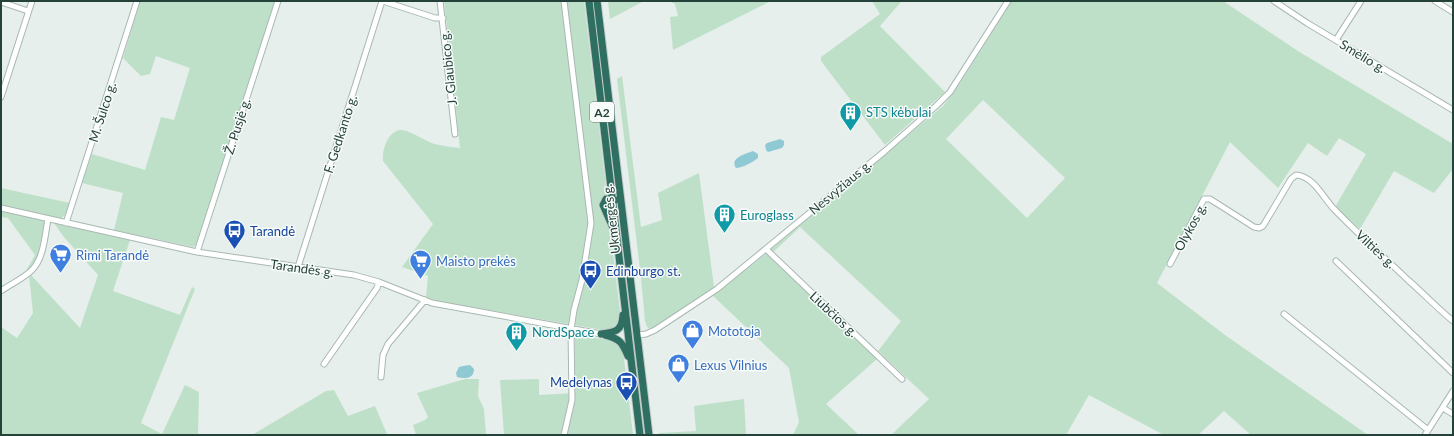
<svg xmlns="http://www.w3.org/2000/svg" width="1454" height="436" font-family="Lato,sans-serif">
	<style>
		.green { fill: #bfe0c8; fill-rule: evenodd }
		.water { fill: #8ec9d4 }
		.lines { fill: none; stroke-linecap: round; stroke-linejoin: round }
		.minor-casing { stroke: #a8b8b2; stroke-width: 7 }
		.highway-casing { stroke: #c2cac8; stroke-width: 9 }
		.minor { stroke: #fff; stroke-width: 5 }
		.highway { stroke: #2f6f62; stroke-width: 7 }
		.labels { text-anchor: middle; dominant-baseline: central; stroke-width: 3; stroke-linejoin: round; paint-order: stroke }
		.shield { fill: #f7fbf9; stroke: #637a73; stroke-width: 1 }
		.shield-label { font-size: 12px; font-weight: bold; fill: #24423a }
		.street-label { font-size: 13px; fill: #24423a; stroke: #f7fbf9 }
		.culture-label { font-size: 13px; fill: #0d838f; stroke: #f7fbf9; text-anchor: start }
		.transit-label { font-size: 13px; fill: #164399; stroke: #f7fbf9; text-anchor: start }
		.shop-label { font-size: 13px; fill: #366cbe; stroke: #f7fbf9; text-anchor: start }
	</style>
	<rect width="100%" height="100%" fill="#e6efeb"/>
	<path class="green" d="M140,1H275L197,244L193,247L114,230L123,193L82,183L92,154L145,170L161,117L174,120L190,68L156,56L150,74L141,76L123,58Z
		M444,1H584L607,195L600,200L599,208L610,228L621,320L618,327L603,330L437,301L426,298L428,276L402,267L433,224L383,161C382,151 387,132 400,130C408,129 425,141 435,144C443,146 452,147 460,148Z
		M608,1H644L610,19Z
		M669,1H771L673,50L670,17L678,16L675,4Z
		M872,1H902L880,26L945,92L885,145L821,61V57L880,14Z
		M1012,1H1223L1298,51L1453,144V169L1434,193L1394,171L1360,229L1335,207L1366,154L1339,138L1327,156L1308,143L1278,188L1230,142L1157,283L1225,335L1368,435H1251L1224,411L1198,435H1164L1089,395L1066,435H891L929,399L878,351L901,321L800,227L769,256L877,359L826,404L859,435H793L799,422L789,368L712,295L756,262L943,106L959,85ZM983,100L1065,178L1027,218L946,139Z
		M622,76L641,227L662,220L658,193L699,173L714,287L653,328L650,329L647,327L645,321L641,278L617,79Z
		M1,188L70,203C67,210 66,218 58,219L1,206Z
		M1,211L51,222L40,264L31,275L80,328L98,275L63,236L54,223L130,240L113,291L180,315L192,287L195,289L141,423L162,434L185,385L199,392L198,435H1V327L17,338L33,313L29,276L27,269L35,255L8,218L1,217Z
		M575,335L616,341L623,350L633,435H504L500,380L539,379V395L574,393Z
		M465,379H479L478,396L484,409L486,435H416L413,425L425,420L428,417L417,393Z
		M334,390L348,416L375,406L387,434L252,435L326,391Z
		M744,399L746,435H659V433L696,431L694,406Z"/>
	<path class="water" d="M780,139L784,141V145L782,148L768,152L766,150L765,145L767,143Z
		M753,151L758,154V158C753,162 742,168 736,168C729,158 745,154 753,151Z
		M470,365L474,369C474,379 465,379 457,377L456,373L459,367L463,366Z"/>
	<g class="lines">
		<defs>
			<path id="minor" d="M383,1L435,18H443
				M440,1L455,134
				M564,1L591,223L582,280L574,310L571,329L572,400L564,435
				M1274,1L1307,23L1453,110
				M1435,1L1453,12
				M1,2L28,11
				M1336,40L1361,1
				M1,97L32,1
				M1,208L197,252L354,275L379,282L432,303L601,334
				M66,223L137,1
				M766,249L902,379
				M197,252L278,1
				M1336,261L1453,373
				M1170,264L1204,199H1210L1254,227L1259,228L1263,226L1291,179L1296,175C1313,176 1323,197 1333,208C1357,233 1383,256 1408,280C1423,293 1437,308 1453,321
				M298,267L382,1
				M1,291C11,284 24,278 32,270C44,258 45,235 48,219
				M1284,314L1428,430
				M637,335L646,334L655,330L717,289L885,151L936,106L950,92L1008,1
				M324,364L377,288L379,282
				M381,377L383,355L388,344L425,300
				M1443,408L1453,414
				M1425,435L1453,391"/>
			<path id="highway" d="M589,1L640,435
				M597,1L649,435
				M614,230L603,205L606,199L615,200
				M601,334C616,332 622,331 623,315
				M605,335C620,339 622,342 628,356"/>
		</defs>
		<use href="#minor" class="minor-casing"/>
		<use href="#highway" class="highway-casing"/>
		<use href="#minor" class="minor"/>
		<use href="#highway" class="highway"/>
	</g>
	<defs>
		<symbol id="building-pin" viewBox="-11 -11 22 30"><path d="M0 17L-7.5 6A9.5 9.5 0 1 1 7.5 6Z" fill="#0f9aa8" stroke="#f7fbf9"/><path d="M-4-6H4V6H1V3H-1V6H-4ZM-2.5-4.3h1.7v1.8h-1.7ZM.8-4.3h1.7v1.8H.8ZM-2.5-1h1.7V.8h-1.7ZM.8-1h1.7V.8H.8Z" fill="#fff"/></symbol>
		<symbol id="bus-pin" viewBox="-11 -11 22 30"><path d="M0 17L-7.5 6A9.5 9.5 0 1 1 7.5 6Z" fill="#1a4fb4" stroke="#f7fbf9"/><path d="M-5-6H5V4H4V6H2V4H-2V6H-4V4H-5ZM-3.5-4V0h7V-4ZM-3.5 1.2v1.5H-2V1.2ZM2 1.2v1.5H3.5V1.2Z" fill="#fff"/></symbol>
		<symbol id="supermarket-pin" viewBox="-11 -11 22 30"><path d="M0 17L-7.5 6A9.5 9.5 0 1 1 7.5 6Z" fill="#3f7fe0" stroke="#f7fbf9"/><path d="M-6-5.5h2.5l.6 2H6L4.5 2H-2.5L-4.4-4H-6ZM-1.5 3.2a1.3 1.3 0 1 0 .1 0ZM3 3.2a1.3 1.3 0 1 0 .1 0Z" fill="#fff"/></symbol>
		<symbol id="shop-pin" viewBox="-11 -11 22 30"><path d="M0 17L-7.5 6A9.5 9.5 0 1 1 7.5 6Z" fill="#3f7fe0" stroke="#f7fbf9"/><path d="M-5-2.5h2.3a2.7 3.5 0 0 1 5.4 0H5L5.5 6h-11ZM-1.5-2.5h3a1.5 2.3 0 0 0-3 0Z" fill="#fff"/></symbol>
	</defs>
	<g fill-rule="evenodd">
		<use href="#building-pin" x="838" y="100" width="25" height="34"/>
		<use href="#building-pin" x="712" y="202" width="25" height="34"/>
		<use href="#bus-pin" x="222" y="218" width="25" height="34"/>
		<use href="#supermarket-pin" x="48" y="242" width="25" height="34"/>
		<use href="#supermarket-pin" x="408" y="248" width="25" height="34"/>
		<use href="#bus-pin" x="578" y="258" width="25" height="34"/>
		<use href="#shop-pin" x="680" y="318" width="25" height="34"/>
		<use href="#building-pin" x="504" y="320" width="25" height="34"/>
		<use href="#shop-pin" x="666" y="352" width="25" height="34"/>
		<use href="#bus-pin" x="614" y="370" width="25" height="34"/>
	</g>
	<g class="labels">
		<rect class="shield" x="590" y="102" width="24" height="20" rx="3"/>
		<g class="shield-label">
			<text x="602" y="112">A2</text>
		</g>
		<g class="street-label">
			<text transform="translate(1363 56) rotate(31)">Smėlio g.</text>
			<text transform="translate(448 68) rotate(-96)">J. Glaubico g.</text>
			<text transform="translate(102 112) rotate(-72)">M. Šulco g.</text>
			<text transform="translate(237 126) rotate(-72)">Ž. Pusjė g.</text>
			<text transform="translate(340 134) rotate(-72)">F. Gedkanto g.</text>
			<text transform="translate(840 187) rotate(-40)">Nesvyžiaus g.</text>
			<text transform="translate(611 219) rotate(-97)">Ukmergės g.</text>
			<text transform="translate(1190 227) rotate(-61)">Olykos g.</text>
			<text transform="translate(1376 249) rotate(43)">Vilties g.</text>
			<text transform="translate(302 268) rotate(8)">Tarandės g.</text>
			<text transform="translate(834 314) rotate(43)">Liubčios g.</text>
		</g>
		<g class="culture-label">
			<text x="866" y="112">STS kėbulai</text>
			<text x="740" y="215">Euroglass</text>
			<text x="532" y="332">NordSpace</text>
		</g>
		<g class="transit-label">
			<text x="250" y="231">Tarandė</text>
			<text x="606" y="271">Edinburgo st.</text>
			<text x="612" y="382" text-anchor="end">Medelynas</text>
		</g>
		<g class="shop-label">
			<text x="76" y="255">Rimi Tarandė</text>
			<text x="436" y="261">Maisto prekės</text>
			<text x="708" y="331">Mototoja</text>
			<text x="694" y="365">Lexus Vilnius</text>
		</g>
	</g>
	<rect width="1454" height="436" fill="none" stroke="#24423a" stroke-width="4"/>
</svg>
